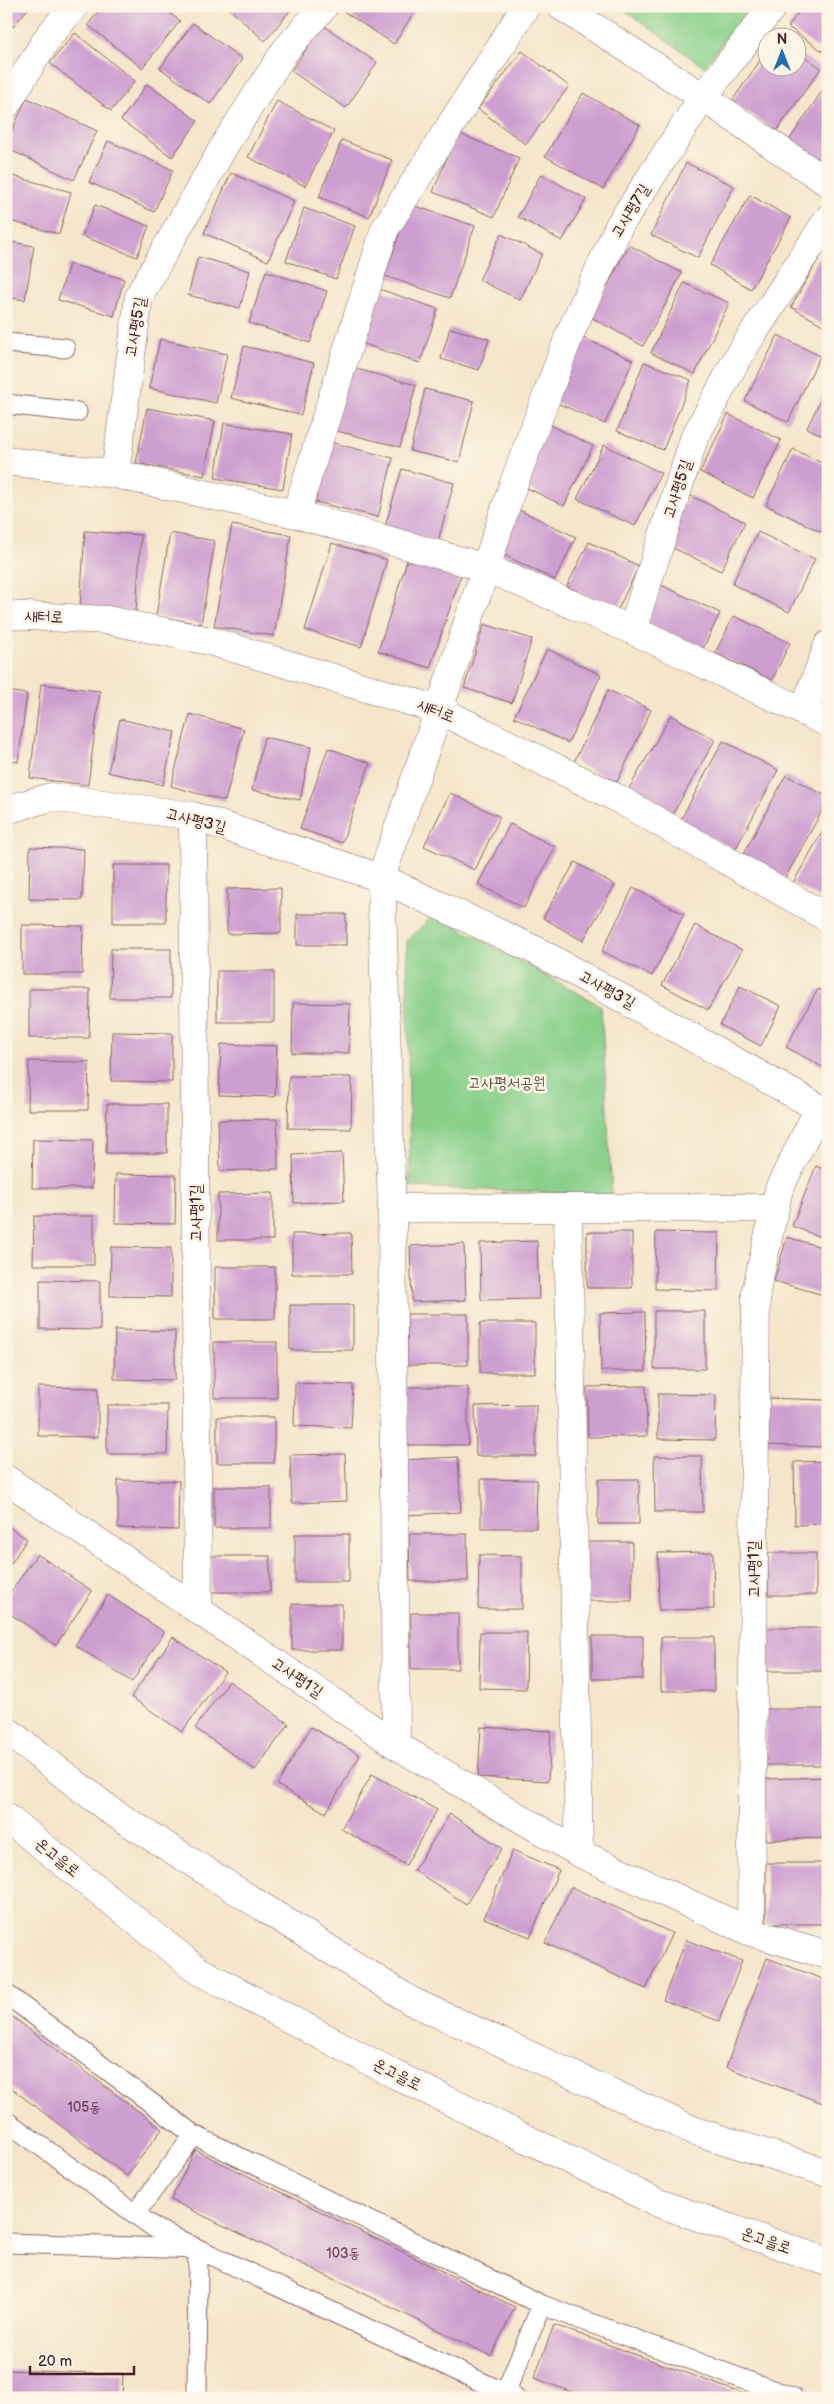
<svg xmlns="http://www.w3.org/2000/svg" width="834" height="2404" font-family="'Balsamiq Sans','Poor Story',sans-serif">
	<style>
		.park { fill: #89d08b; stroke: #6a785b }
		.building { fill: #cd9fd0 }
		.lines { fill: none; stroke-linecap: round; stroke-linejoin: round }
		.lane-casing { stroke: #866563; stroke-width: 21 }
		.street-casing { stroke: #866563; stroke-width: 29 }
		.secondary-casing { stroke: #866563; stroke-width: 29 }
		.lane { stroke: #fff; stroke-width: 19 }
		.street { stroke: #fff; stroke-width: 28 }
		.secondary { stroke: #fff; stroke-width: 28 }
		.labels { text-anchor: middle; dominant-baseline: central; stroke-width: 5; stroke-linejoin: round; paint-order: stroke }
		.number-label { font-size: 14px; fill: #6b3f54 }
		.street-label { font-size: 16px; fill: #4a1f2b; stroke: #fcf5e5 }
		.park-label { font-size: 16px; fill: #5d5448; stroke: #fcf5e5 }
	</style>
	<rect width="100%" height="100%" fill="#fcf5e5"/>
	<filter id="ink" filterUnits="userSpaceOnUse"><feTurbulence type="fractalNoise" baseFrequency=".02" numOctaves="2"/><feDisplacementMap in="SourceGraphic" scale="10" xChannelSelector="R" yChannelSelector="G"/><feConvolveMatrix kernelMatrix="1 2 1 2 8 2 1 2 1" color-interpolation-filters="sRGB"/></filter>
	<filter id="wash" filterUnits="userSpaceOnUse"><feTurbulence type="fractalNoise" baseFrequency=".0096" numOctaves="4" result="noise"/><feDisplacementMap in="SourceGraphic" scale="20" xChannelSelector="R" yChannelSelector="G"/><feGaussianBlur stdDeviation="1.12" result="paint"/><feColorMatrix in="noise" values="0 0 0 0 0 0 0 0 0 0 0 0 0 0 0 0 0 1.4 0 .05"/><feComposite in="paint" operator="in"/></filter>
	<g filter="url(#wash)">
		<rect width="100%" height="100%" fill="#f5e6cb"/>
		<path class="park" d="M619,6H751L704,67Z
			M434,914L601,1006L612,1195L410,1187L407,941Z"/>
		<g id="blocks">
			<path class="building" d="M6,6H30L13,27L6,22Z
				M102,6H161L180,21L142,68L88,25Z
				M226,6H294L265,41Z
				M347,6H418L394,44L343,11Z
				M803,6H828V55L788,27Z
				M193,23L242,59L210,104L160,68Z
				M323,25L377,63L346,108L291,71Z
				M75,33L135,81L111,111L50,63Z
				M522,51L569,86L526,144L478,109Z
				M796,51L821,68L776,132L732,101L766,52V68H796Z
				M828,82V169L788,142Z
				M147,84L198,121L172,157L121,120Z
				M583,93L640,125L603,189L545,156Z
				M27,98L97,131L74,180L6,148V143Z
				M277,101L334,131L305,186L248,157Z
				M457,133L519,158L494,217L433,192Z
				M342,140L392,160L369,217L319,197Z
				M108,141L173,170L154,212L89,182Z
				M686,163L734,186L698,258L651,235Z
				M231,173L294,201L268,261L204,233Z
				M6,174L71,192L59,234L6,220Z
				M541,174L586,199L562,241L518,217Z
				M750,195L791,218L751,289L710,265Z
				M409,204L475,226L450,298L385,276Z
				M95,205L149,226L137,257L82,236Z
				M304,208L355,226L336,279L286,261Z
				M501,234L542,254L520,300L479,280Z
				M6,241L34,246L25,300L6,297Z
				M827,244H828V328L791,307Z
				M629,245L682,273L643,346L591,317Z
				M198,257L250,271L240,308L188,295Z
				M69,264L124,279L114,316L58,300Z
				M266,271L327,291L310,343L249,323Z
				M684,283L729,303L695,374L651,353Z
				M376,288L438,309L420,363L358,342Z
				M450,328L489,339L479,370L441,359Z
				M577,335L633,360L605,424L548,399Z
				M778,335L820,356L788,422L745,401Z
				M160,339L227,354L216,403L149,388Z
				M244,346L314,363L301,415L231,398Z
				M644,362L691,380L663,450L617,431Z
				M349,367L416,385L400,447L333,430Z
				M828,384V438L807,428Z
				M425,389L474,401L459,462L410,451Z
				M147,408L215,421L204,476L136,463Z
				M728,414L781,440L753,498L700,472Z
				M224,423L292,434L283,489L215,478Z
				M548,424L593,446L564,506L519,484Z
				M329,442L393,458L378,517L315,502Z
				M604,445L661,473L635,526L577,499Z
				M793,449L828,466V518L821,532L766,505Z
				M402,469L454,483L438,541L385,527Z
				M689,495L745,522L721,571L665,544Z
				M519,510L576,537L555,580L498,552Z
				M232,525L291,535L274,636L214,626Z
				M85,531L141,535L136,611L80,607Z
				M758,532L815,559L789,612L732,584Z
				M170,533L215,541L201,624L156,616Z
				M589,542L639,566L617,611L567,586Z
				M332,543L387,560L361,647L305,630Z
				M408,558L461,575L430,668L378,651Z
				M661,585L720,613L702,651L643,622Z
				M734,616L790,643L772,680L715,653Z
				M484,624L532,639L512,703L464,688Z
				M547,649L601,675L568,743L514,717Z
				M828,673V716L811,707Z
				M41,684L100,691L88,785L30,778Z
				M608,690L651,710L617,782L574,762Z
				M6,691L27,694L18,762L6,760Z
				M190,714L244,729L225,801L171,786Z
				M671,715L715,740L670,819L626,794Z
				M120,719L175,732L163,785L108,772Z
				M264,737L311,747L300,800L252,790Z
				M723,741L778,770L735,850L680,821Z
				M328,748L370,763L342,843L300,829Z
				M786,775L828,797V800L785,878L743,855Z
				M450,793L500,817L475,870L424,846Z
				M828,822V902L793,883Z
				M510,824L555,847L524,908L478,884Z
				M30,847L84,849L82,900L29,899Z
				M575,862L615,885L583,941L543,918Z
				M113,865H166V923H113Z
				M281,888V933L227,934V889Z
				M633,888L684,914L652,976L602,951Z
				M297,914H346V945H297Z
				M22,925L83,926L82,974H22Z
				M695,925L742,950L708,1010L662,985Z
				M111,949H171V998H110Z
				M217,971H274V1022H217Z
				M740,986L781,1006L761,1046L720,1025Z
				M29,989H90L89,1038H29Z
				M818,989L828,995V1070L786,1047Z
				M293,1003L350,1004L349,1053H292Z
				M112,1032L172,1033V1082L111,1081Z
				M221,1044L277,1046L275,1097L219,1095Z
				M29,1061L89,1062L88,1110H28Z
				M289,1076L352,1077L351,1129L288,1128Z
				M107,1104H167V1153H106Z
				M277,1119L278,1169L220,1171L218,1120Z
				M33,1139L93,1140L92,1188H32Z
				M342,1153L344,1201L294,1203L293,1155Z
				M816,1166L828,1171V1240L792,1226Z
				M116,1174L176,1175L175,1224L115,1223Z
				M273,1193V1240H218V1194Z
				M34,1216H94V1265H33Z
				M587,1232H632V1288H587Z
				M656,1232L719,1233L718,1291L655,1289Z
				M351,1233L352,1274H292V1234Z
				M787,1237L828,1249L827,1296L774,1281Z
				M537,1241L539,1299L481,1300L480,1243Z
				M464,1244L466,1300L412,1302L410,1246Z
				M111,1247L171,1248V1297L110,1296Z
				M215,1267H275V1319H215Z
				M40,1280L100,1281V1330L40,1329Z
				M290,1305H353V1350H290Z
				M654,1311H705V1369H654Z
				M645,1312L646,1371H601L600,1313Z
				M407,1314H468V1365H407Z
				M480,1323H535V1373H480Z
				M115,1330L175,1331V1380L114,1379Z
				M214,1342H277V1398H214Z
				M295,1383L353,1385L351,1428L294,1426Z
				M646,1386L647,1436L588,1437L587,1387Z
				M38,1387L98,1388V1437L38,1436Z
				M407,1387H468V1445H407Z
				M658,1394L716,1395L715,1440L658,1439Z
				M766,1398L825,1400L824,1447L765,1445Z
				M107,1405H168L167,1454H107Z
				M536,1405V1456H476L475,1406Z
				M217,1417H274V1463H217Z
				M345,1454L347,1501L292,1503L290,1455Z
				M654,1456H702L703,1512H655Z
				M458,1457L461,1512L407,1515L403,1460Z
				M828,1461V1524L795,1525L794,1462Z
				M481,1479L537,1480L536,1528H481Z
				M598,1479H639V1524H598Z
				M118,1480L179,1481L178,1530L118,1528Z
				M214,1487H271V1528H214Z
				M6,1525L27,1539L6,1571Z
				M295,1534H349V1582H295Z
				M409,1534H467L468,1581H410Z
				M584,1542H632V1601H584Z
				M713,1552L714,1609L659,1610L658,1553Z
				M768,1553H816V1595H768Z
				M37,1554L92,1591L56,1645L6,1611V1599Z
				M479,1555L522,1556V1609H478Z
				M211,1556H270V1592H211Z
				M108,1595L164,1632L132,1682L75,1645Z
				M292,1604H342V1650H292Z
				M411,1613H458V1669H411Z
				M764,1628H827V1671H764Z
				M480,1632H527L526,1689L479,1688Z
				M592,1636H643V1679H592Z
				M173,1637L225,1672L182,1732L131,1697Z
				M661,1637H714V1691H661Z
				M229,1681L289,1724L255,1770L195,1728Z
				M766,1709H826V1765H766Z
				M311,1727L360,1755L326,1813L277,1785Z
				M481,1727L551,1731L548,1781L478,1777Z
				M372,1774L437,1810L406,1865L341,1829Z
				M828,1777V1838L766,1840L764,1779Z
				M450,1814L502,1848L466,1904L414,1870Z
				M513,1850L559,1870L530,1937L484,1918Z
				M766,1863H826V1924H766Z
				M571,1887L672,1933L646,1989L545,1943Z
				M686,1940L742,1961L719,2021L663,2000Z
				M767,1958L828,1981V2105L726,2067Z
				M6,2012L162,2129L127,2176L6,2084Z
				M195,2150L515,2307L491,2356L171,2200Z
				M554,2325L755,2398H588L534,2378Z
				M6,2370L123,2374L122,2398H6Z"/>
		</g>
	</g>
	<g filter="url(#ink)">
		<use href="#blocks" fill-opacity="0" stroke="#866563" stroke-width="1"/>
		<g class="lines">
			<defs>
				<path id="lane" d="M6,343L65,348
					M6,404L77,412
					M6,1994L194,2135L542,2305L794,2398
					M6,2121L156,2229L515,2398
					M135,2214L194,2135
					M6,2243L198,2249L197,2398
					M505,2393L542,2305"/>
				<path id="street" d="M561,6L703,97L828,183
					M6,105L48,37L74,6
					M6,461L115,474L296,514L486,568L632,630L828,723
					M115,474L139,296L227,141L285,51L324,6
					M296,514L385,229L526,6
					M6,615L107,620L210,641L439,710L615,797L828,918
					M632,630L694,439L739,355L828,219
					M804,710L828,645
					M6,810L51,797L193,816L381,878L537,951L828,1113
					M193,816L198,1610
					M392,1208H775
					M568,1208L579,1853
					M6,1479L396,1745L579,1853L751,1932L828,1955
					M396,1745L392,1208L381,878L439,710L512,488L571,331L619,226L703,97L773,6
					M751,1932L756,1291L779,1189L819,1108"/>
				<path id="secondary" d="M6,1730L111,1811L411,2001L695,2131L828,2173
					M6,1817L199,1971L396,2075L658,2203L828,2262"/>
			</defs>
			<use href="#lane" class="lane-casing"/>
			<use href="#street" class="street-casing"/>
			<use href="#secondary" class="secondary-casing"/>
			<use href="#lane" class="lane"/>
			<use href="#street" class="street"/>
			<use href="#secondary" class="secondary"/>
		</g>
	</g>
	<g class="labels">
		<g class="number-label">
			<text x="84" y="2107">105동</text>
			<text x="343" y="2253">103동</text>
		</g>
		<g class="street-label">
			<text transform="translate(631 211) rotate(-59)">고사평7길</text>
			<text transform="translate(136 327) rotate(-80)">고사평5길</text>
			<text transform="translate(678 489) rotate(-72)">고사평5길</text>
			<text transform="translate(44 617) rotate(3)">새터로</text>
			<text transform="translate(436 711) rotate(22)">새터로</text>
			<text transform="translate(196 821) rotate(14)">고사평3길</text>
			<text transform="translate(607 990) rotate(29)">고사평3길</text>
			<text transform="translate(196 1213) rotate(-90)">고사평1길</text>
			<text transform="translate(754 1569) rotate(-90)">고사평1길</text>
			<text transform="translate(297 1678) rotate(34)">고사평1길</text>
			<text transform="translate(57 1858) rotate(39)">온고을로</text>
			<text transform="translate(397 2075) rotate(27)">온고을로</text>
			<text transform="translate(766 2241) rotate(19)">온고을로</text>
		</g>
		<g class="park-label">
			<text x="507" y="1083">고사평서공원</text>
		</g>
	</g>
	<rect width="834" height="2404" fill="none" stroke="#fcf5e5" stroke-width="25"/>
	<g transform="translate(782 52)"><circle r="24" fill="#fcf5e5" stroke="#b59f9b"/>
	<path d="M0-4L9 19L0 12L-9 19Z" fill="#1f6fb2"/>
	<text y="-8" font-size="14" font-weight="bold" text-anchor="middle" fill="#4a1f2b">N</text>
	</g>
	<path d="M30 2366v8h104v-8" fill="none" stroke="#4a1f2b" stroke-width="2.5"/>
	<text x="38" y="2366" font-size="15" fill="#4a1f2b" stroke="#fcf5e5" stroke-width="4" paint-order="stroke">20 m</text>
</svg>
